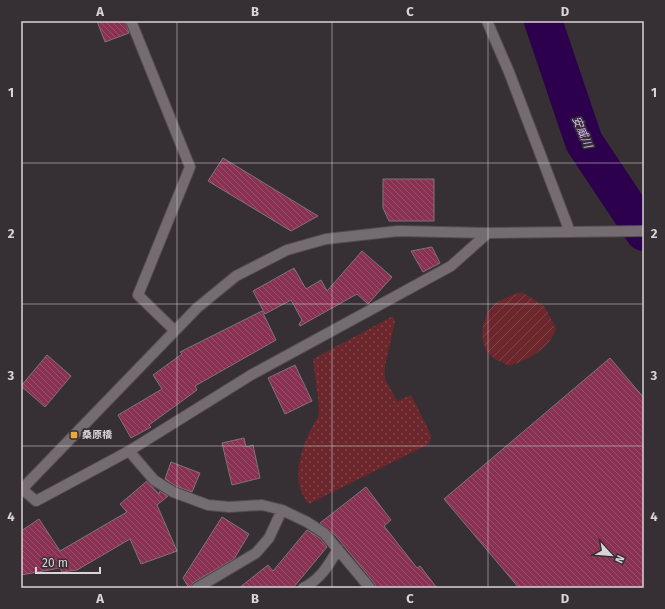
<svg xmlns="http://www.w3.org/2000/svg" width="665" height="609" font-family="'Fira Sans','Noto Sans JP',sans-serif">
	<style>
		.grass { fill: url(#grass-dots) }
		.garden { fill: url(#garden-furrows) }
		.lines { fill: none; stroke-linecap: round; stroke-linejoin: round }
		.river { stroke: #2d004d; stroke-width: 38 }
		.building { fill: url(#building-back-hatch); stroke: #7e7477 }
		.minor-casing { stroke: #524c50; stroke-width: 12 }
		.tertiary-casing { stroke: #524c50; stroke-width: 12 }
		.minor { stroke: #746c71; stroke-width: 10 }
		.tertiary { stroke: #746c71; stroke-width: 10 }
		.grid { fill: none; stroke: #d9d4d7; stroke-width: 1; stroke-opacity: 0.55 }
		.poi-dot { fill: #eda83b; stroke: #362f33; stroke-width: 1.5 }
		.labels { text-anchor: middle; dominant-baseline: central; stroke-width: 3.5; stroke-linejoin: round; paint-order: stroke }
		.poi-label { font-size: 10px; font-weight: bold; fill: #d9d4d7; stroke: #362f33; text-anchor: start }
		.water-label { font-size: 11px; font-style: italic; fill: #d2b7f7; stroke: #362f33 }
		.neatline { fill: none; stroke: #d9d4d7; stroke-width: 1.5 }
		.grid-label { font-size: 13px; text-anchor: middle; font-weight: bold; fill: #d9d4d7 }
	</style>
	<defs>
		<pattern id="grass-dots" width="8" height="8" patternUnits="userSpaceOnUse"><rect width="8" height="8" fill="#6b272c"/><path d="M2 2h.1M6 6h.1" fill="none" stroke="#80454a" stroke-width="1.8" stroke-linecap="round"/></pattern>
		<pattern id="garden-furrows" width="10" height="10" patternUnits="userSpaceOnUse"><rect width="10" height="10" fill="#6b272c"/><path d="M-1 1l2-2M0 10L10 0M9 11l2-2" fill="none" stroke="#80454a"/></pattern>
		<pattern id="building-back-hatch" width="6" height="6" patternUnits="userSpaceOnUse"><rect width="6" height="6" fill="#893153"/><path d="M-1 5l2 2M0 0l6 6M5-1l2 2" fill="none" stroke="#994e6b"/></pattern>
	</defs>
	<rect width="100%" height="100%" fill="#362f33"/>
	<path class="grass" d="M393,316L395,321L385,366V379L397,401L411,395L431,435L429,444L309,504C291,484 299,456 309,433C312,427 317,420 319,414C320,405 314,370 313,359Z"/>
	<path class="garden" d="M522,292L545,307L556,329C549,349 528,360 509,366C504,363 495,360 490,355C479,345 481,320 490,309C496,300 512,295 522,292Z"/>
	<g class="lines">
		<path class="river" d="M543,21L584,142L644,232"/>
	</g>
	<path class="building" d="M97,21H125L129,33L105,42Z
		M223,158L318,216L291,231L208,181Z
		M383,179H434V221H389L383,208Z
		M432,247L440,263L423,272L411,251Z
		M362,251L392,277L368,304L357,294L300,326L299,324L302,320L291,300L265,314L253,291L294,268L306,289L321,280L327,291Z
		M262,311L276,340L195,386L197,390L149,425L151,427L131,438L118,415L162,389L153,375L182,354L180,352Z
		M47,355L71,376L45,407L21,386Z
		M610,358L644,398V588H519L444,499Z
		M295,365L312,401L285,414L268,378Z
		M244,438L246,447L253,445L260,478L232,485L222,443Z
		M171,462L200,473L192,492L176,486L165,479Z
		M147,481L159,494L160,491L168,496L157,505L177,551L141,564L130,539L77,570L62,572L60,568L21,575V531L39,519L60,551L127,512L120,504Z
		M366,487L391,520L384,526L417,568L420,566L437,588H376L375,584L336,536L320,523Z
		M222,517L249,534L234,559L194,582L189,588L183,578Z
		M307,530L320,538L327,547L293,588H239L268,565L273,571Z"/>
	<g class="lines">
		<defs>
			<path id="minor" d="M131,21L190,167L138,295L174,330
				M487,21L509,72L570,232
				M129,451L154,480L173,492L208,505L229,507L262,505L282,510L307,522L324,533L370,588
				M22,489L36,501L129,451L251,375L451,266L488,233
				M197,588L256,553L269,538L282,510
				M303,588C321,579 328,566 338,549"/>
			<path id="tertiary" d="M21,490L197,308L236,276L287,250L326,239L398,231L488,233L644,231"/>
		</defs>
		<use href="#minor" class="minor-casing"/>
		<use href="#tertiary" class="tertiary-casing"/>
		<use href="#minor" class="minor"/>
		<use href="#tertiary" class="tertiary"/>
	</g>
	<path class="grid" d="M177,21V588M332,21V588M488,21V588M21,163H644M21,304H644M21,446H644"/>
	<rect class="poi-dot" x="70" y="431" width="8" height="8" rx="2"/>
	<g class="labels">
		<g class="poi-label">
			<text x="82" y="435">桑原橋</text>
		</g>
		<g class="water-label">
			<text transform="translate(582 132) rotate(67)">安威川</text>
		</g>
	</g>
	<rect width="665" height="609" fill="none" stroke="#362f33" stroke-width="44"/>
	<g transform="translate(611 555) rotate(116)" stroke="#362f33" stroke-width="3" paint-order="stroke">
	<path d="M0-3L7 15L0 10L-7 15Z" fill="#d9d4d7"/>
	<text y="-6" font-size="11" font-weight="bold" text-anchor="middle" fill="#d9d4d7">N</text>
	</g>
	<path d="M36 567v6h64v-6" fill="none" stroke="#d9d4d7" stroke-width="2"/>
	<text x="42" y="567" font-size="12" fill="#d9d4d7" stroke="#362f33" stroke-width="3" paint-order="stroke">20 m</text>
	<rect x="22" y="22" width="621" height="565" class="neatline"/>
	<g class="grid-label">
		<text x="100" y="16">A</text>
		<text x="255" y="16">B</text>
		<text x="410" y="16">C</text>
		<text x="565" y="16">D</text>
		<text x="11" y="97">1</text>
		<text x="654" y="97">1</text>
		<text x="11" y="238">2</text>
		<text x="654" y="238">2</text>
		<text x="11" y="380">3</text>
		<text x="654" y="380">3</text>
		<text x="11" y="521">4</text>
		<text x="654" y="521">4</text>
		<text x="100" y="603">A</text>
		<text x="255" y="603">B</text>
		<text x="410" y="603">C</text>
		<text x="565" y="603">D</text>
	</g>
</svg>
